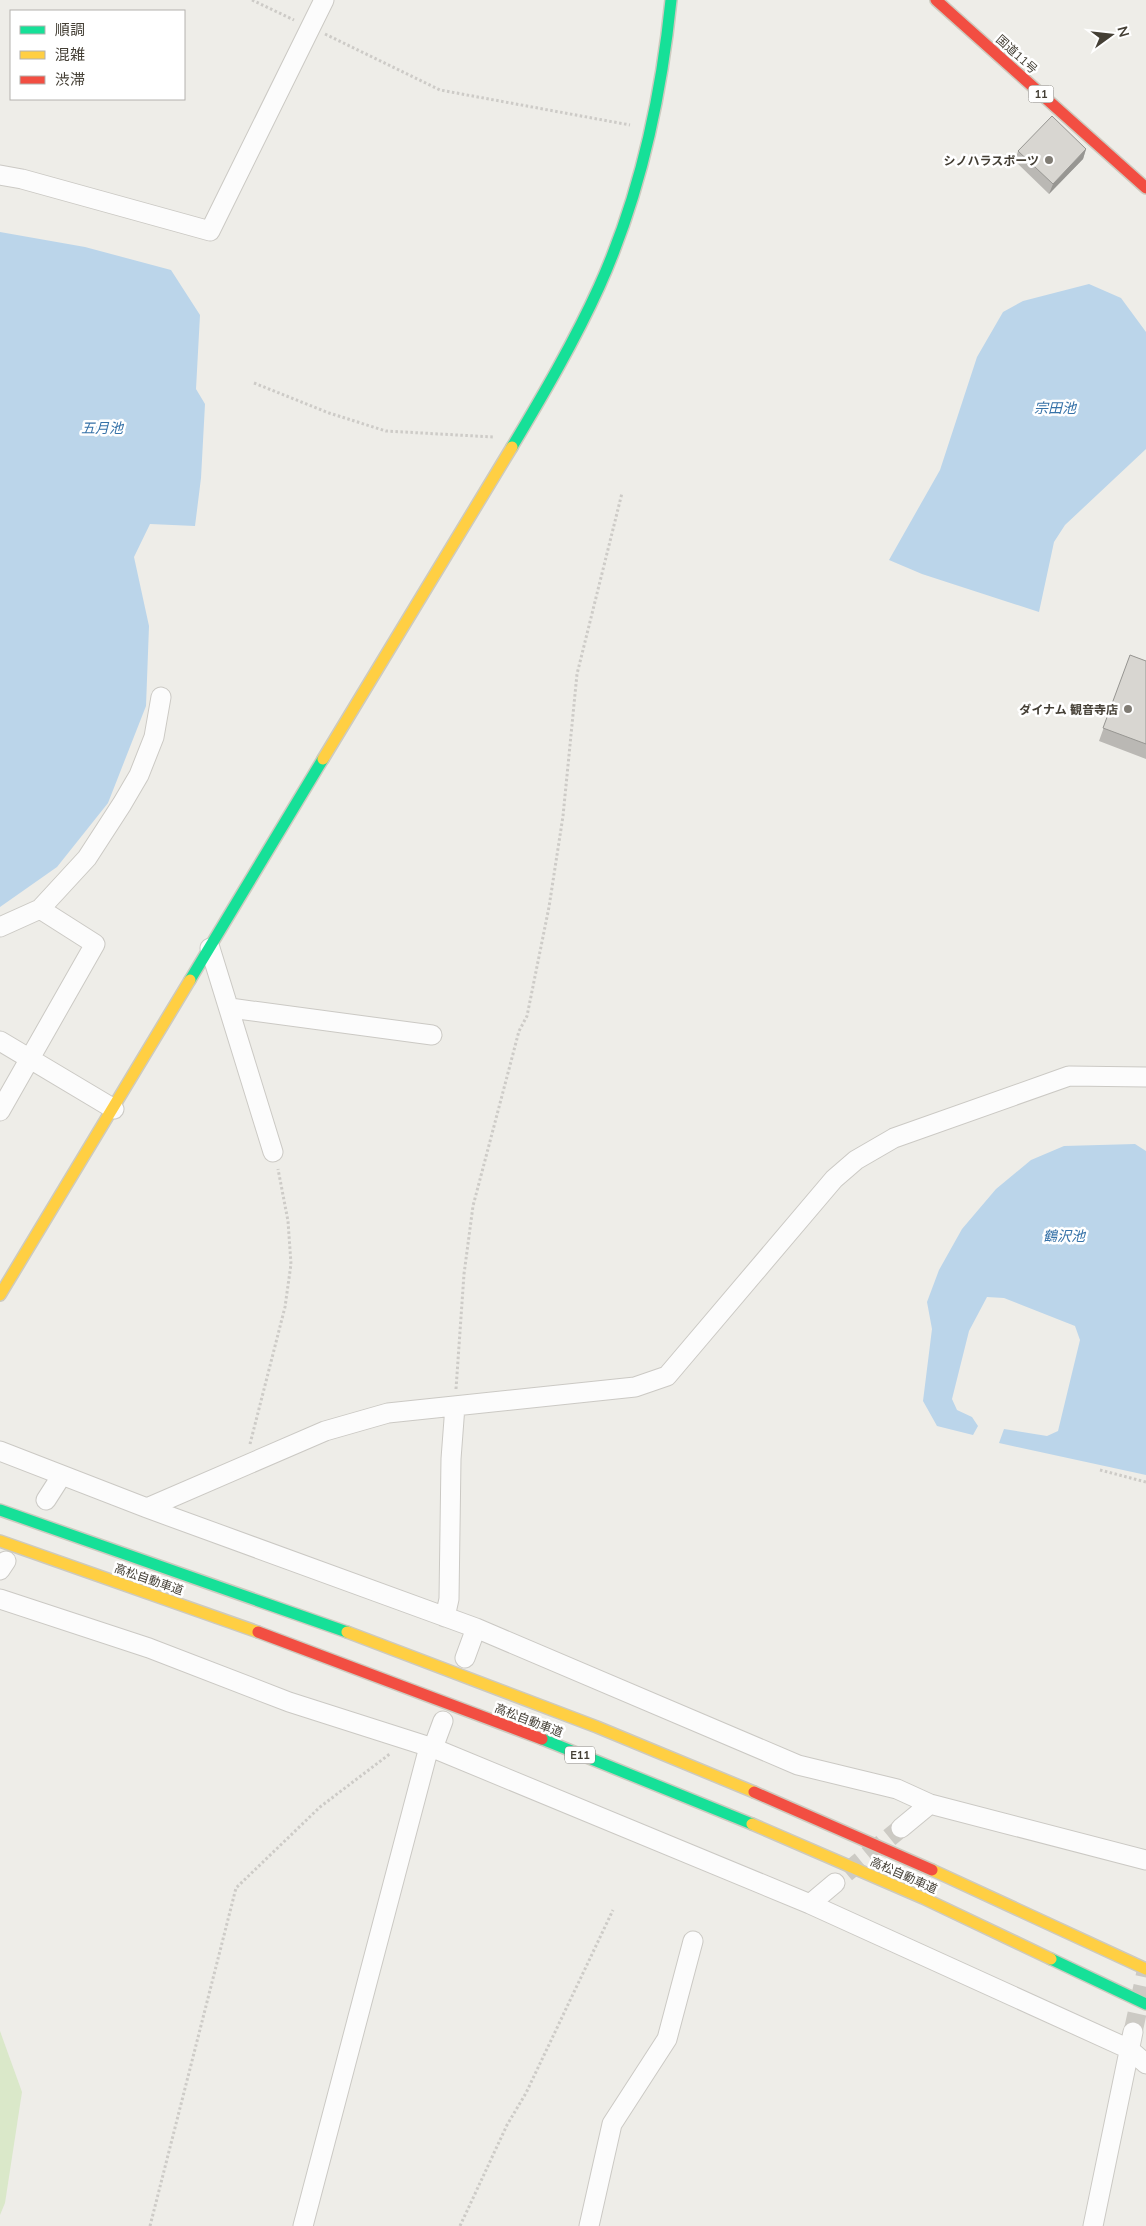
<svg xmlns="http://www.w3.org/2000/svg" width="1146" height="2226" font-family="Mulish,'Noto Sans JP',sans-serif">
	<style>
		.green { fill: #dae8c9 }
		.water { fill: #bbd5ea }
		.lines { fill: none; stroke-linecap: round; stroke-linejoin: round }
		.street-tunnel { stroke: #cccac4; stroke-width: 19; stroke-dasharray: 19 9; stroke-linecap: butt }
		.street-casing { stroke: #cbc9c4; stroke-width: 21 }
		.fast-casing { stroke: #cdcabf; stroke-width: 14 }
		.slow-casing { stroke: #cdcabf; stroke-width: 14 }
		.jam-casing { stroke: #cdcabf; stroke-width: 14 }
		.path { stroke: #cdcbc7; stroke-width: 3; stroke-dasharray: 2.5 2.5; stroke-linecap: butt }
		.street { stroke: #fcfcfc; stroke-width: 19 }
		.fast { stroke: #16e098; stroke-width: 11 }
		.slow { stroke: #ffcf43; stroke-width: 11 }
		.jam { stroke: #f24e42; stroke-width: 11 }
		.wall { fill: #bab8b4 }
		.shaded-wall { fill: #979692 }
		.building { fill: #d8d6d1; stroke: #979692 }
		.poi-dot { fill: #807c74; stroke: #fff; stroke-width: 2 }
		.labels { text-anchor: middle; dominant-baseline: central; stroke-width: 5; stroke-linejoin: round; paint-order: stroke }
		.shield { fill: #fff; stroke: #7c7972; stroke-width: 1 }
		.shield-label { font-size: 11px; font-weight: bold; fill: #443f35 }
		.street-label { font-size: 12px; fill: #443f35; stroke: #fff }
		.poi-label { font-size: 12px; font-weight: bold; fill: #443f35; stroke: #fff; text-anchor: end }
		.water-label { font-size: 14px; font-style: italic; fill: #3672a8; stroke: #fff }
	</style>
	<rect width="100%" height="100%" fill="#eeede8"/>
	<path class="green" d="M0,2031L22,2092L5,2203L0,2215Z"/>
	<path class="water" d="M0,232L85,247L171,270L200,315L196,389L205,404L201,478L195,526L150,524L134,557L149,626L146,706L108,803L57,867L0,907Z
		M1089,284L1121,298L1146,332V449L1065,525L1054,542L1039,612L922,574L889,560L940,470L977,357L1003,312L1023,301Z
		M1135,1144L1146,1151V1475L999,1443L1004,1429L1047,1436L1058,1431L1080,1340L1075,1326L1004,1298L987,1297L969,1331L952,1399L957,1410L972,1417L978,1426L973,1435L937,1426L923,1401L932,1329L927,1302L939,1270L962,1229L996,1189L1031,1160L1064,1146Z"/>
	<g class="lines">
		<path class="street-tunnel" d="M846,1873L901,1828
			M1133,2032L1146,1972"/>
		<defs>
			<path id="street" d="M0,175L22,179L210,231L324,0
				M0,927L40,909L87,858L122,804L139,775L154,737L161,697
				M210,948L273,1152
				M230,1008L432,1035
				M0,1041L114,1109
				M0,1111L95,944L40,909
				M0,1451L147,1508L476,1628L798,1765L897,1789L930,1804L1146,1860
				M46,1500L62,1475
				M147,1508L325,1431L388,1413L635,1387L667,1376L834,1179L856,1160L894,1138L1069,1076L1146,1077
				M0,1570L6,1561
				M0,1599L149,1648L289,1702L433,1748L810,1904L1129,2049L1146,2064
				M445,1617L449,1599L451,1459L455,1406
				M465,1658L476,1628
				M433,1748L443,1721
				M901,1828L930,1804
				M810,1904L835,1883
				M303,2226L429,1747
				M589,2226L612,2124L667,2039L693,1941
				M1093,2226L1133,2032"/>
			<path id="fast" d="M512,447C543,395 574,342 599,287C640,196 661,99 671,0
				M190,980L323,759
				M0,1510L347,1632
				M542,1739L752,1824
				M1051,1959L1146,2004"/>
			<path id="slow" d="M323,759L512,447
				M0,1295L190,980
				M0,1541L258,1632
				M347,1632L597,1727L754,1792
				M752,1824L923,1898L1051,1959
				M932,1870L1146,1969"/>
			<path id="jam" d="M936,0L1146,188
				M258,1632L542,1739
				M754,1792L932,1870"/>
		</defs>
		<use href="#street" class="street-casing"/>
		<use href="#fast" class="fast-casing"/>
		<use href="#slow" class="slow-casing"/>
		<use href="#jam" class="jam-casing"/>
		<path class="path" d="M252,0L294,20
			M325,34L440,90L630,125
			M254,383L329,413L386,431L493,437
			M456,1389L464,1274L473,1206L519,1031L527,1016L549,907L563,816L577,674L622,493
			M250,1444L285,1307L291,1264L288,1221L278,1169
			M1100,1470L1146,1482
			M150,2226L236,1888L320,1807L391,1753
			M460,2226L507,2125L526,2093L613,1910"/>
		<use href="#street" class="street"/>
		<use href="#fast" class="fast"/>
		<use href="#slow" class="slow"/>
		<use href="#jam" class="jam"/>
	</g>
	<path class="wall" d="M1086,149L1083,159L1049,194L1015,161L1018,151Z
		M1130,655L1146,661V759L1099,741Z"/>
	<path class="shaded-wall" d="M1086,149L1083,159L1049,194L1053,184Z"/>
	<path class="building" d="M1052,116L1086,149L1053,184L1018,151Z
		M1130,655L1146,661V744L1103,728Z"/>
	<g class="poi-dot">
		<circle cx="1049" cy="160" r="5"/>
		<circle cx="1128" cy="709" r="5"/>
	</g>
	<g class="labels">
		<g class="shield">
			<rect x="1028.5" y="85.5" width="25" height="17" rx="4"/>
			<rect x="565" y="1746.5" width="30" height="17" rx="4"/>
		</g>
		<g class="shield-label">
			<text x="1041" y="94">11</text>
			<text x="580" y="1755">E11</text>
		</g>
		<g class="street-label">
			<text transform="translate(1017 54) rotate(42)">国道11号</text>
			<text transform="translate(149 1579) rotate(19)">高松自動車道</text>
			<text transform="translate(529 1720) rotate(21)">高松自動車道</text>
			<text transform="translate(904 1875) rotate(24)">高松自動車道</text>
		</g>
		<g class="poi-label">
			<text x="1039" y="160">シノハラスポーツ</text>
			<text x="1118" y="709">ダイナム 観音寺店</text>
		</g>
		<g class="water-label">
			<text x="1055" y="408">宗田池</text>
			<text x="102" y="428">五月池</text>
			<text x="1064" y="1236">鶴沢池</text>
		</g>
	</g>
	<rect x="10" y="10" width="175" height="90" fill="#ffffff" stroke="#b4b2ae"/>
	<rect x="20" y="26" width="25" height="8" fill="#16e098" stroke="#b4b2ae"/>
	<text x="55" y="35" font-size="15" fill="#443f35">順調</text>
	<rect x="20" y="51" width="25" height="8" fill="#ffcf43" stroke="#b4b2ae"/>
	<text x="55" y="60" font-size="15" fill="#443f35">混雑</text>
	<rect x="20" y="76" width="25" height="8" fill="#f24e42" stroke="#b4b2ae"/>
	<text x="55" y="85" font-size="15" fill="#443f35">渋滞</text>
	<g transform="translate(1111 35) rotate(75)" stroke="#ffffff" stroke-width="4" paint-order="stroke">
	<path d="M0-4L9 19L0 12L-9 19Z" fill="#443f35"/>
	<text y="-8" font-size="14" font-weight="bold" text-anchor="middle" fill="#443f35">N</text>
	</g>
</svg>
